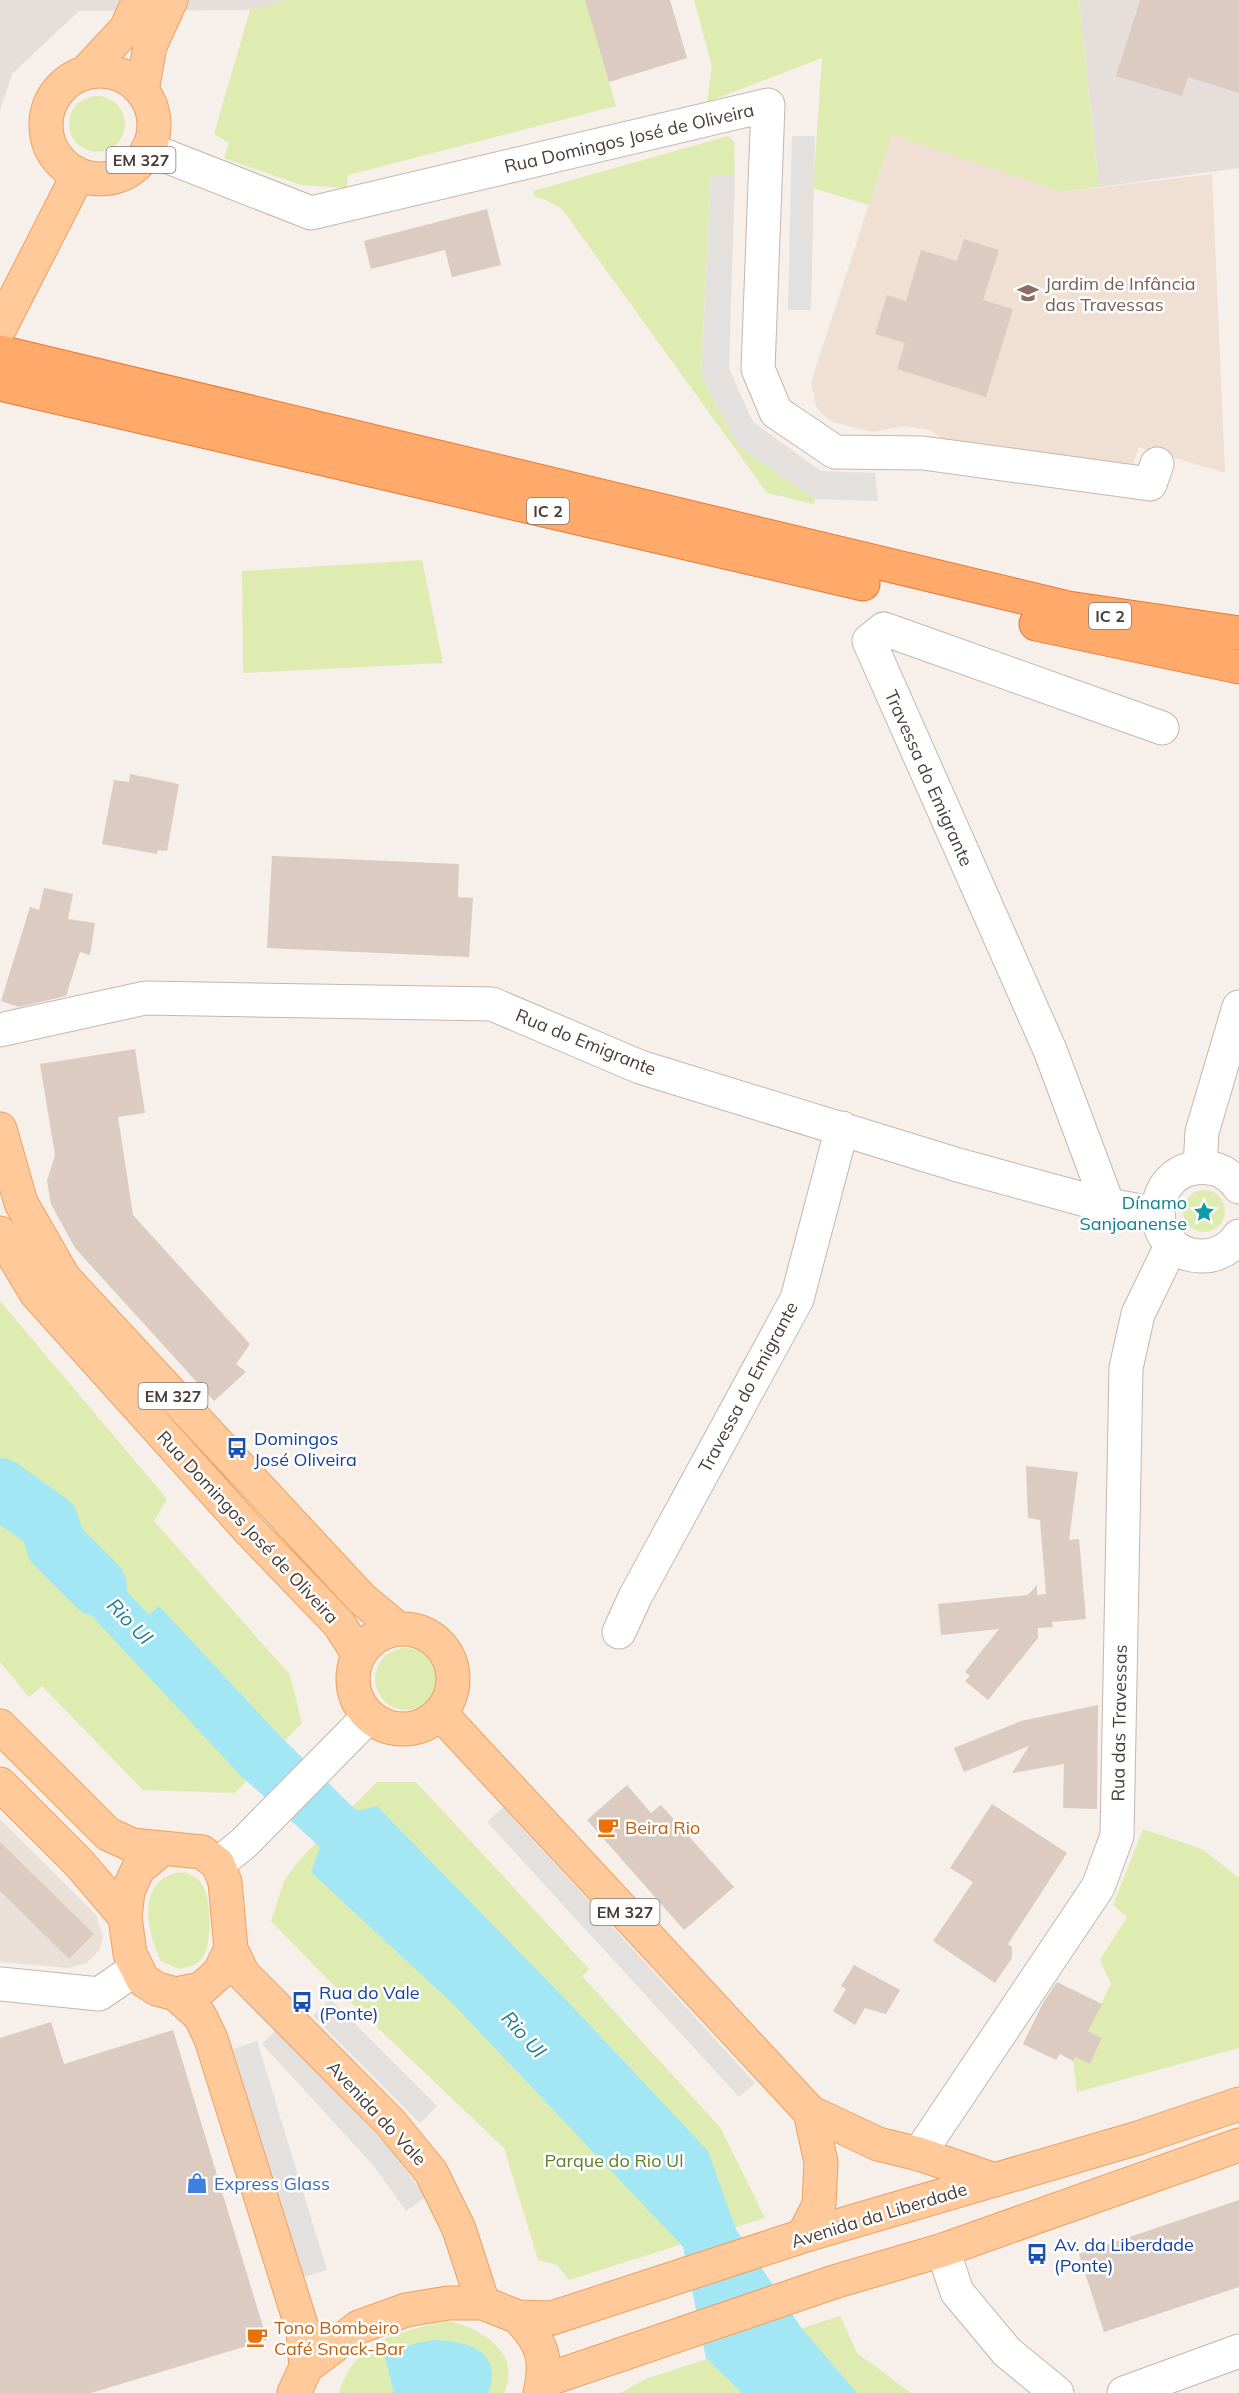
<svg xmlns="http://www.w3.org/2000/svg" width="1239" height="2393" font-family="Mulish,sans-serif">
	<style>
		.residential { fill: #eae0d7 }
		.industrial { fill: #e5dedb }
		.education { fill: #efe0d3 }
		.green { fill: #dfecb1 }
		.parking { fill: #e4e0de }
		.water { fill: #a3e7f5 }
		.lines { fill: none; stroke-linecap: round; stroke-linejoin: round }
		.river { stroke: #a3e7f5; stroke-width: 60 }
		.building { fill: #dbcbc1 }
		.minor-casing { stroke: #c5b7ae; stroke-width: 35 }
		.major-casing { stroke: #eba162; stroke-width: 35 }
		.highway-casing { stroke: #e77833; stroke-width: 35 }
		.minor { stroke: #fff; stroke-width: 33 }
		.major { stroke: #ffc999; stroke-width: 33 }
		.highway { stroke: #ffaa6b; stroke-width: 33 }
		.labels { text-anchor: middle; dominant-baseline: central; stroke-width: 5; stroke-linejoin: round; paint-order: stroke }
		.shield { fill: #fff; stroke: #807873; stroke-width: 1.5 }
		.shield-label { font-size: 16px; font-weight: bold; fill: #4a3e37 }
		.street-label { font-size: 18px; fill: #4a3e37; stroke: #fff }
		.education-label { font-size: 18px; fill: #785e54; stroke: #fff; text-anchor: start }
		.culture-label { font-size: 18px; fill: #0d838f; stroke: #fff; text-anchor: end }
		.transit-label { font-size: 18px; fill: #164399; stroke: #fff; text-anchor: start }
		.food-label { font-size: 18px; fill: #c56008; stroke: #fff; text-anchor: start }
		.park-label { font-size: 18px; fill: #5e8026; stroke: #fff }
		.shop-label { font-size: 18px; fill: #366cbe; stroke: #fff; text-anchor: start }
		.water-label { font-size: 20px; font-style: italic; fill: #237e92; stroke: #fff }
	</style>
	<rect width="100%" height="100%" fill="#f6efea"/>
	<path class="residential" d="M0,1819L96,1915L103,1937L100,1949L87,1963L68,1968L0,1962Z"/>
	<path class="industrial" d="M0,0H289L250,10L79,11L12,74L0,110Z
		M1079,0H1239V168L1099,187Z"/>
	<path class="education" d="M892,134L1063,192L1212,174L1225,473L1139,447L1131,470L950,445L930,430L904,426L873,432L833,422L823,415L816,406L811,382Z"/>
	<path class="green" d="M289,0H585L616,106L348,175L347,188L301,185L224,158L229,143L214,134L250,10Z
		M694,0H1079L1099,187L1063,192L892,134L869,205L813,188L822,58L707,102L712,66Z
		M69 124a28 28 0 1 1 56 0a28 28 0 1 1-56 0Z
		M728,136L734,141L735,176H711L701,374L738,446L815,499L814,504L767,493L562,209L546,200L535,197L533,191Z
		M422,560L443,663L243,673L242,571Z
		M1183 1211a21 21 0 1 1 42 0a21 21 0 1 1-42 0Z
		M0,1301L167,1499L154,1521L290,1675L302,1723L235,1793L143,1790L42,1686L29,1697L0,1662Z
		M375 1679a31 31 0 1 1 62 0a31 31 0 1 1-62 0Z
		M377,1782H416L589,1969L582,1976L720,2127L765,2218L569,2280L557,2265L538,2260L504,2148L341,1993L271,1921L284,1881L300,1859Z
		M1143,1829L1202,1849L1239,1878V2048L1077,2092L1073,2061L1075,2057L1090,2064L1102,2038L1088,2031L1111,1984L1100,1960L1127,1917L1113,1905Z
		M184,1872C192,1875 199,1878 203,1886C211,1901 213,1947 201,1960C195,1966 187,1967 179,1969L161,1961C145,1929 136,1876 184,1872Z
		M840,2316L857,2353L911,2393H621L645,2379Z
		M447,2321C480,2327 523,2353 504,2393H339C355,2340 398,2332 447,2321Z"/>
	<path class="parking" d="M792,136H815L811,310H788Z
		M711,176H735L729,368L753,422L821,471L875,473L878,501L815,499L738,446L701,374Z
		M503,1807L755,2083L739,2097L487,1822Z
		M330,1999L437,2106L420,2123L313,2016Z
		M279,2027L391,2150L426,2197L406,2211L374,2166L262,2044Z
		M257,2041L327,2270L303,2277L233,2049Z"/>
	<path class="water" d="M56,1515L149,1615L159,1606L281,1737L357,1811L377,1806L570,2004L708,2151L736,2229L802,2329L857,2393H742L706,2358L683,2247L454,2005L311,1872L320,1847L240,1775L25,1544Z
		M434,2340C468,2341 504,2351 488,2393H394L385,2357L416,2343Z"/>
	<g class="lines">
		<path class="river" d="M0,1488L49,1523L56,1545L97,1586"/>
	</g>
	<path class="building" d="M585,0H670L687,58L609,82Z
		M1140,0H1239V93L1188,77L1182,96L1116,76Z
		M487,209L501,265L452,277L445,250L371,269L364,241Z
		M964,239L999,250L983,300L1013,309L986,397L897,369L905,343L875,334L887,295L906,301L921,250L957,261Z
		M130,774L179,784L167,851L158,850L157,854L102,844L114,780L129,782Z
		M272,856L459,864L458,897L473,898L469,957L267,948Z
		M44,888L73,894L68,919L95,923L90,955L80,952L66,996L19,1007L1,1001L30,907L39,910Z
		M135,1049L145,1113L118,1117L133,1215L250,1344L236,1364L246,1372L214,1401L75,1248L51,1204L47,1181L55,1155L40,1064Z
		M1026,1466L1078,1472L1069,1540L1079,1539L1086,1619L1052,1622L1053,1627L1038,1628V1638L988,1700L965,1681L970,1676L965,1672L999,1629L941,1635L938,1604L1028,1595L1037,1585V1595L1046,1594L1040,1520L1028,1518Z
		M1098,1705L1097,1809L1063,1808L1064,1764L1012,1773L1029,1746L964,1772L954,1748L1021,1721Z
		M627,1785L651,1813L661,1805L734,1887L684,1930L587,1820Z
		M992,1804L1067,1853L1008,1944L1012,1947V1958L995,1983L933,1941L973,1882L950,1868Z
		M0,1842L94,1934L69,1959L0,1891Z
		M854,1965L900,1990L886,2014L865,2008L855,2025L833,2011L846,1989L841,1986Z
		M1057,1982L1102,2004L1088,2031L1102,2038L1090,2064L1075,2057L1073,2061L1060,2054L1056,2060L1023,2044L1043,2003Z
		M51,2022L64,2064L173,2030L267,2340L91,2393H0V2038Z
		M1239,2200V2287L1104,2332L1079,2254Z"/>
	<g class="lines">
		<defs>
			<path id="minor" d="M148,149L311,213L768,105L758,369L776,412L835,452L923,453L1150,484L1157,464
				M0,1030L145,998L492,1004L640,1067L958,1165L1097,1203L1157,1214
				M1200,1167L1202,1132L1239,1007
				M1239,1187C1232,1177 1221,1169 1209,1168C1146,1161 1140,1253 1200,1256C1215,1257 1231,1249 1239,1236
				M1108,1205L1050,1050L869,641L884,629L1162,728
				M619,1632L635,1597L797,1299L842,1128
				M218,1864L244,1843L369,1716
				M0,1984L99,1994L137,1968
				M919,2154L1098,1887L1117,1836L1126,1368L1138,1314L1172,1244
				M943,2250L957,2292L1007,2352L1057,2393
				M1124,2393L1239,2351"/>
			<path id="major" d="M46 125a54 54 0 1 1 108 0a54 54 0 1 1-108 0Z
				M85,73L126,29L139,0
				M142,91L150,46L171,0
				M0,328L78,175
				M0,1129L21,1203L64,1278L362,1599L398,1629
				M0,1233L36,1293L248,1529L339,1624L359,1655
				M353 1679a50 50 0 1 1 100 0a50 50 0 1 1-100 0Z
				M440,1713L810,2112L878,2144L919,2154L995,2180
				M0,1726L108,1834L132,1845L202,1852L218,1864L225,1882L231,1949L219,1973L201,1989L176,1994L157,1989L143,1980L130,1954L125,1917L128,1891L138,1869L161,1850
				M0,1784L79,1863L125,1917
				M231,1949L243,1974L390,2122L431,2172L459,2229L483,2303
				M176,1994L200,2016L211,2039L303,2331L306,2367
				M803,2236L819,2205L821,2162L810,2112
				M518,2317C542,2343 548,2357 540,2393
				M543,2381L837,2281L943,2250L1239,2145
				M294,2393L306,2367L359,2327L406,2310L448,2303H483L518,2317L552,2318L803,2236L1138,2138L1239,2104"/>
			<path id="highway" d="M0,352L1068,608L1239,633
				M0,384L863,584
				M1036,624L1239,667"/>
		</defs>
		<use href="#minor" class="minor-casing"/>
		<use href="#major" class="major-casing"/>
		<use href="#highway" class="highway-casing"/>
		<use href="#minor" class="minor"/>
		<use href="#major" class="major"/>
		<use href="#highway" class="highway"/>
	</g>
	<defs>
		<symbol id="school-bare" viewBox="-9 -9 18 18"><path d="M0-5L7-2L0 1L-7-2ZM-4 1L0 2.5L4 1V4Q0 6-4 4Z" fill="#8d6e63" stroke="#fff" stroke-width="2.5" paint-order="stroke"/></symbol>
		<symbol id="sight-bare" viewBox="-9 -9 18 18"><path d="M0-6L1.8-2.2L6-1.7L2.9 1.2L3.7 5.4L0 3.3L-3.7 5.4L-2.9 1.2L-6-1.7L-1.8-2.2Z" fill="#0f9aa8" stroke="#fff" stroke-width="2.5" paint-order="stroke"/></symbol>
		<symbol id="bus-bare" viewBox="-9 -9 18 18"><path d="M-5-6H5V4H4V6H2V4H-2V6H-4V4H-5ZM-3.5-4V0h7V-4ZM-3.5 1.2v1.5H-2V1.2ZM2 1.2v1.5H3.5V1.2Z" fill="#1a4fb4" stroke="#fff" stroke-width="2.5" paint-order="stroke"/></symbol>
		<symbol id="cafe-bare" viewBox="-9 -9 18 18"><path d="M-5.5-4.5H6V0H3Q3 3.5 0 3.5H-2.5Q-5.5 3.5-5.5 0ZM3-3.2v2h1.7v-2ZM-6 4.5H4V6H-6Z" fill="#e8710a" stroke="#fff" stroke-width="2.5" paint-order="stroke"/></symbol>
		<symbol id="shop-bare" viewBox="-9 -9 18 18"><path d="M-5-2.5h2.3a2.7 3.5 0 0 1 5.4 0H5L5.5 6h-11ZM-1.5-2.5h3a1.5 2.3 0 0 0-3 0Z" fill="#3f7fe0" stroke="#fff" stroke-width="2.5" paint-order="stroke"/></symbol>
	</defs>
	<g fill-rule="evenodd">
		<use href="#school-bare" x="1013" y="278" width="30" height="30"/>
		<use href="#sight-bare" x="1189" y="1197" width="30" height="30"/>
		<use href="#bus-bare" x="222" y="1433" width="30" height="30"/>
		<use href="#cafe-bare" x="593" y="1812" width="30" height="30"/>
		<use href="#bus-bare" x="287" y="1987" width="30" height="30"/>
		<use href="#shop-bare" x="182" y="2168" width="30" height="30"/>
		<use href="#bus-bare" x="1022" y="2239" width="30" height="30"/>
		<use href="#cafe-bare" x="242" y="2322" width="30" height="30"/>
	</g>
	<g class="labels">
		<g class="shield">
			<rect x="106.5" y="147" width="69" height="26" rx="4.5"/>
			<rect x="527" y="498" width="42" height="26" rx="4.5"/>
			<rect x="1089" y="603" width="42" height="26" rx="4.5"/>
			<rect x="138.5" y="1383" width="69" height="26" rx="4.5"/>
			<rect x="590.5" y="1899" width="69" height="26" rx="4.5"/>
		</g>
		<g class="shield-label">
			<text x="141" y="160">EM 327</text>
			<text x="548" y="511">IC 2</text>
			<text x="1110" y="616">IC 2</text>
			<text x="173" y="1396">EM 327</text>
			<text x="625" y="1912">EM 327</text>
		</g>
		<g class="street-label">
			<text transform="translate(629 138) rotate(-13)">Rua Domingos José de Oliveira</text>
			<text transform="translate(929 778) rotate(66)">Travessa do Emigrante</text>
			<text transform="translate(586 1042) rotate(22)">Rua do Emigrante</text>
			<text transform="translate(748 1387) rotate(-62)">Travessa do Emigrante</text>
			<text transform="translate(248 1527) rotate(47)">Rua Domingos José de Oliveira</text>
			<text transform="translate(1119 1723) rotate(-89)">Rua das Travessas</text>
			<text transform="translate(377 2113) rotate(47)">Avenida do Vale</text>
			<text transform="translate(879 2215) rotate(-17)">Avenida da Liberdade</text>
		</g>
		<g class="education-label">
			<text x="1045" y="283">Jardim de Infância<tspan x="1045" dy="21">das Travessas</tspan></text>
		</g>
		<g class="culture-label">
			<text x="1187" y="1202">Dínamo<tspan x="1187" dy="21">Sanjoanense</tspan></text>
		</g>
		<g class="transit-label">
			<text x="254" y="1438">Domingos<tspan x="254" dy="21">José Oliveira</tspan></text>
			<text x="319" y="1992">Rua do Vale<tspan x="319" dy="21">(Ponte)</tspan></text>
			<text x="1054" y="2244">Av. da Liberdade<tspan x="1054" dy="21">(Ponte)</tspan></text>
		</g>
		<g class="food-label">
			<text x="625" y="1827">Beira Rio</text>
			<text x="274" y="2327">Tono Bombeiro<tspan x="274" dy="21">Café Snack-Bar</tspan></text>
		</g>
		<g class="park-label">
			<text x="614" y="2160">Parque do Rio Ul</text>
		</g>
		<g class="shop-label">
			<text x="214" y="2183">Express Glass</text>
		</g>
		<g class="water-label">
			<text transform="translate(130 1621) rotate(46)">Rio Ul</text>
			<text transform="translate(524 2034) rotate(48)">Rio Ul</text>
		</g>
	</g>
</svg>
